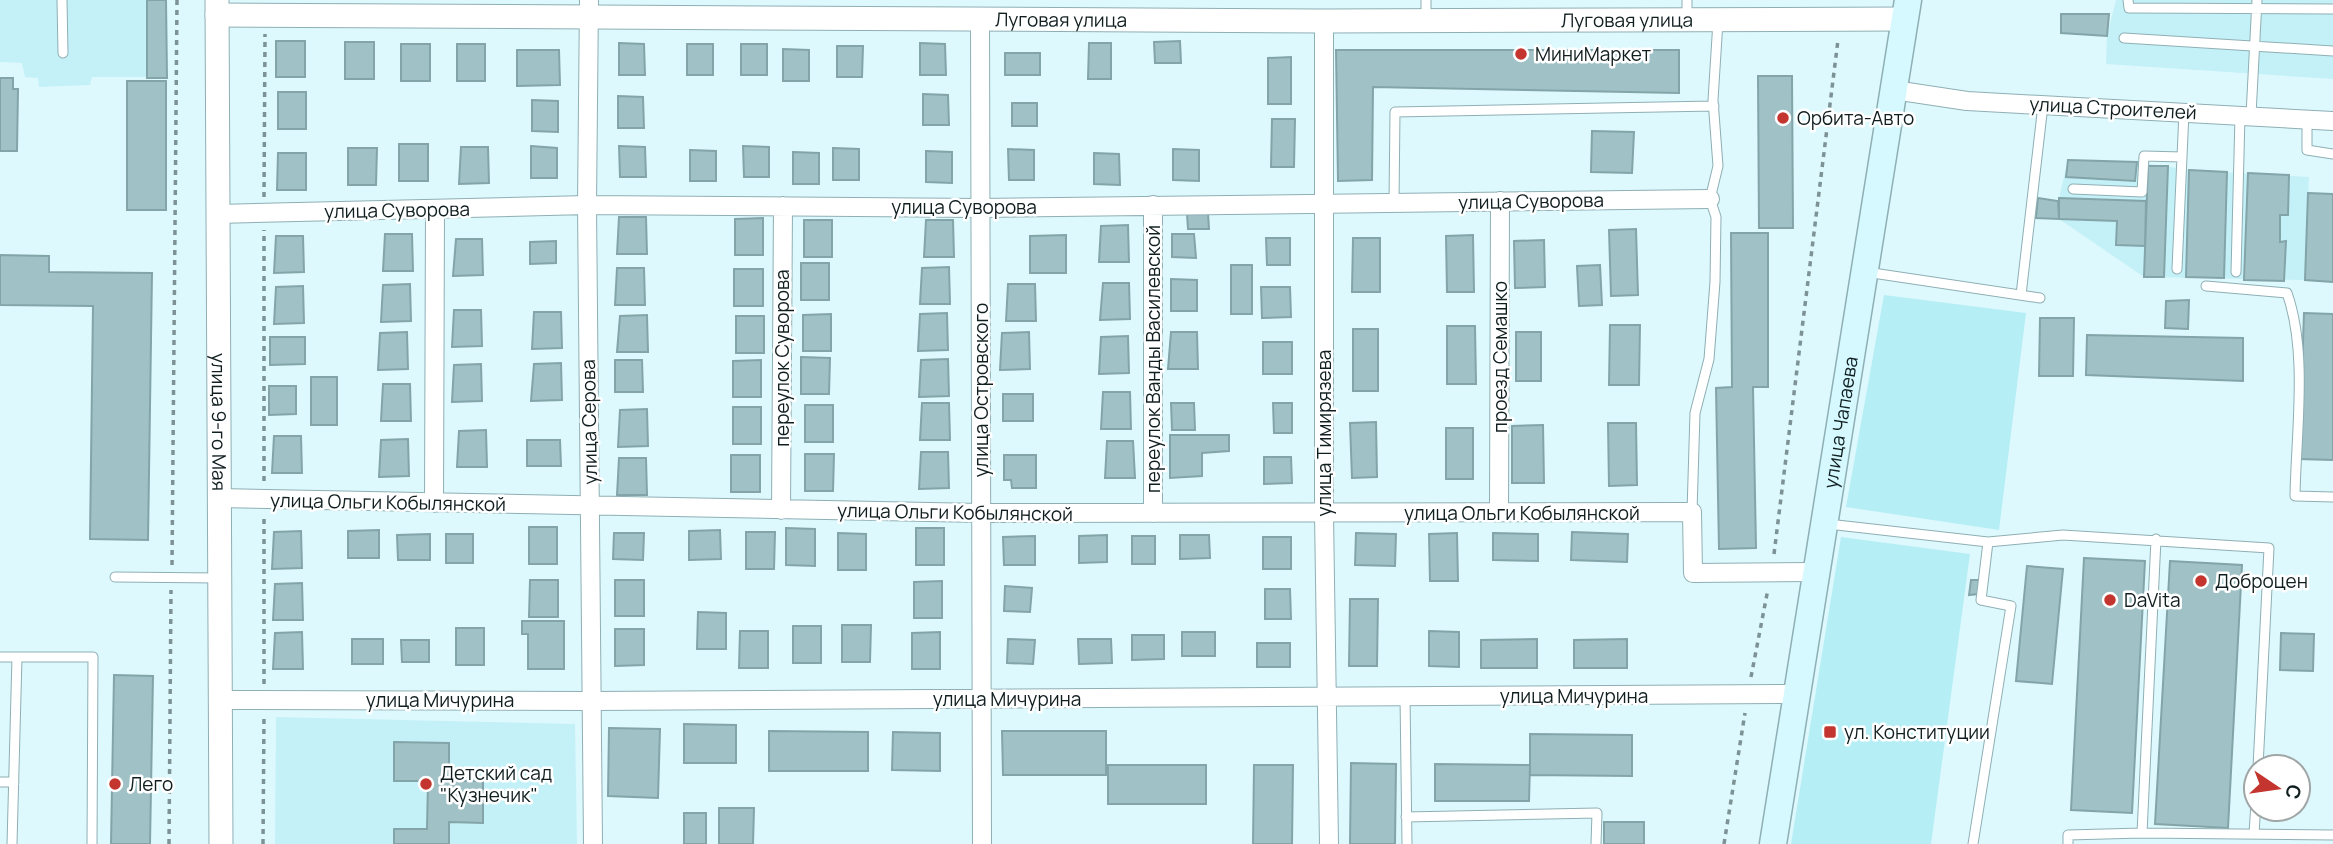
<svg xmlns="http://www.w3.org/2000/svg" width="2333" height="844" font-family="Manrope,sans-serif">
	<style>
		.built { fill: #c4f1f7 }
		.green { fill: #b6eef6 }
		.building { fill: #a0c2c7; stroke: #83a4a9; stroke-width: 2 }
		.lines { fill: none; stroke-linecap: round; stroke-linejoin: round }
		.service-casing { stroke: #8eafb4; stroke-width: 11 }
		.minor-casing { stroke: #8eafb4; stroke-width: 20 }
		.tertiary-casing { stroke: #8eafb4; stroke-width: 25 }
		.secondary-casing { stroke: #8eafb4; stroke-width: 29 }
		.path { stroke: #7d9295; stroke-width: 3.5; stroke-dasharray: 5 5; stroke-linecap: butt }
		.service { stroke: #fff; stroke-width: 9 }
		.minor { stroke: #fff; stroke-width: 18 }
		.tertiary { stroke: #fff; stroke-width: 23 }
		.secondary { stroke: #d5f9fe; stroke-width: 26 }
		.poi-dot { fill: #c3352e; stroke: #fff; stroke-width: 2.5 }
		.labels { text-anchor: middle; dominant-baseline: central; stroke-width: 5; stroke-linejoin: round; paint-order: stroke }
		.street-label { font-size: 19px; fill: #111e20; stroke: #fff }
		.poi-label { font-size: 19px; fill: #111e20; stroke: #fff; text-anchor: start }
	</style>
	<rect width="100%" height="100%" fill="#ddf9fd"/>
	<path class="built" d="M0,0H147L146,77H92L90,85L39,87L38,78L25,77L22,63L0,62Z
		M2116,0H2333V79L2106,64L2107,36Z
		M2068,160L2137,162L2190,170L2309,177L2305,280L2144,277L2059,219V198Z
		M276,717L575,724L577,844H275Z"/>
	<path class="green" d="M1884,295L2026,313L1999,530L1846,507Z
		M1841,537L1970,554L1931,844H1791Z"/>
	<path class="building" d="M147,0H166L167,78H147Z
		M2061,14H2109L2107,36L2061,33Z
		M276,41H305V77H276Z
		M1180,41L1181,63H1155L1154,42Z
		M345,42H374V79H345Z
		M619,43L644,44L645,75H619Z
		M920,43L945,44L946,75H920Z
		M1089,43H1111V79H1088Z
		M401,44H430V81H401Z
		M457,44H485V81H457Z
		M687,44H713V75H687Z
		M741,44H767V75H741Z
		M837,46H863L862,77H837Z
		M783,49L809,50V81H783Z
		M517,50H559L560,85L517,86Z
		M1336,50H1679V93L1373,87L1372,180L1338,181Z
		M1005,53H1040V75H1005Z
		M1291,57V104H1268V58Z
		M1758,76H1792L1793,228H1759Z
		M0,78H13V89H18L17,151H0Z
		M127,81H166V210H127Z
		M278,92H306V129H278Z
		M923,94L948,95L949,125H923Z
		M618,96L643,97L644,128H618Z
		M532,100L558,101V132L532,131Z
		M1012,103H1037V126H1012Z
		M1272,119H1295L1294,167H1271Z
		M1592,131L1634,132L1632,173L1591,172Z
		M399,144H428V181H399Z
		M531,146L557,148V178H531Z
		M619,146L645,147L646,177H620Z
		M743,146L769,147V177H744Z
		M461,147H488L489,183L459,184Z
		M348,148H377L376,185H348Z
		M833,148L859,149V180H833Z
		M1008,149L1034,150V180H1009Z
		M1173,149L1199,150V181L1173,180Z
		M690,150L716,151V181H690Z
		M926,151L952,152V183L926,182Z
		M793,152L819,153V184H793Z
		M278,153H306V190H277Z
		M1094,153L1119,154L1120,185L1094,184Z
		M2068,160L2137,162L2135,181L2066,177Z
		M2148,166H2168L2164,277H2144Z
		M2189,170L2227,172L2224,278L2186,277Z
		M2248,173L2289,175L2288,215H2280V242L2286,241L2284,281L2244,280Z
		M2308,193L2333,194V282L2305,280Z
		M2038,198L2058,201L2059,219L2036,218Z
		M2059,198L2146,201L2145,246L2116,245L2117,221L2059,219Z
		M1208,213L1209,229H1188L1187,214Z
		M619,217H646L647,254H617Z
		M763,218V255H735V219Z
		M804,220H832V257H804Z
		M926,220H953L954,257H924Z
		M1128,225L1129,262H1099L1101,226Z
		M1636,229L1638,295L1611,296L1609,230Z
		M1731,233H1768V387H1753L1756,548L1719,549L1716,388L1732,387Z
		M385,234H412L413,271H383Z
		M1172,234H1194L1196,258L1172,257Z
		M1066,235V273H1030V236Z
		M1473,235L1474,292H1447L1446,236Z
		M276,236H303L304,272L274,273Z
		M1266,238H1290V265H1267Z
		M1353,238H1380V292H1352Z
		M456,239H482L483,275L453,276Z
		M1544,240L1545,287L1515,288L1514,241Z
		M556,241V263L530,264V242Z
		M0,255L49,256V272L152,273L148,540L90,539L93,306L0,305Z
		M801,263H829V300H801Z
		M1231,265H1252V314H1231Z
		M1600,265L1602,305L1579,306L1577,266Z
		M949,267L950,304H920L922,268Z
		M617,268H644L645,305H615Z
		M734,269H763V306H734Z
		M1171,279L1197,280V311H1171Z
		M1103,283H1129L1130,319L1100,320Z
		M410,284L411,321L381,322L383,285Z
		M1008,284H1035L1036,321H1006Z
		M303,286L304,323L274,324L276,287Z
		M1261,287H1290L1291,317L1262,318Z
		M2189,300L2188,329L2165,328L2166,301Z
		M454,310H481L482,346L452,347Z
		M534,312H561L562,348L532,349Z
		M947,313L948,350L918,351L920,314Z
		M2304,313L2333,314V460L2299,459Z
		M831,314V351H803V315Z
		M647,315L648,352H617L620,316Z
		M736,316H764V353H736Z
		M2040,318H2074L2073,376H2039Z
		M1610,325H1640L1639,385H1609Z
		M1447,326H1475L1476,384H1447Z
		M1353,329H1378V391H1353Z
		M407,332L408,369L378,370L380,333Z
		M1029,332L1030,369L1000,370L1002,333Z
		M1171,332H1197L1198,369H1168Z
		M1516,332H1541V381H1516Z
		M2087,335L2243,338V381L2086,375Z
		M1128,336L1129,373L1099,374L1101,337Z
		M270,337H305V364L270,365Z
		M1263,342H1292V374H1263Z
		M801,357L830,358L829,394H801Z
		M948,359L949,396L919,397L921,360Z
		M615,360H642L643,392H615Z
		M761,360V397H733V361Z
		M561,363L562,400L531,401L534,364Z
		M481,364L482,401L452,402L454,365Z
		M311,377H337V425H311Z
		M383,384H410L411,421H381Z
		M269,386H296V414L269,415Z
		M1103,392H1130L1131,429H1101Z
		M1003,394H1033V421H1003Z
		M922,403H949L950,440H920Z
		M1171,403H1194L1195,430H1172Z
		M1273,403H1292V433H1274Z
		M805,405H833V442H805Z
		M733,407H761V444H733Z
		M647,409L648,446L618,447L620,410Z
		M1376,422L1377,477L1352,478L1350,423Z
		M1608,423H1636L1637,485L1609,486Z
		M1543,425L1544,483H1512V426Z
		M1446,428H1473V479H1446Z
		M486,430L487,467H457L459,431Z
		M1170,435H1229V451L1202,453V476L1170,478Z
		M274,436H301L302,473H272Z
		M408,439L409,476L379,477L381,440Z
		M527,440H560L561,466H527Z
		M1107,441H1133L1135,478H1105Z
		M921,452H948L949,488L919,489Z
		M805,454H834L833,491H805Z
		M731,455H760V492H731Z
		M1004,455H1036V488H1012L1011,480H1004Z
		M1264,457H1291L1292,483L1264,484Z
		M619,458H646L647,495H617Z
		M529,527H557V564H529Z
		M786,528L815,529V566L786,565Z
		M916,528H944V565H916Z
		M379,530V558H348V531Z
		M720,530L721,559L689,560V531Z
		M301,531L302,568L272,569L274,532Z
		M746,532H775L774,569H746Z
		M1572,532L1628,534L1627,562L1571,560Z
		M614,533H644L643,560L613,559Z
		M838,533L866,534V570H838Z
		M1356,533L1396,534L1395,566L1355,565Z
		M1457,533L1458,581H1430L1429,534Z
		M1493,533L1538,534V561L1493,560Z
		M430,534V560H398L397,535Z
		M446,534H473V563H446Z
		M1107,535V562L1079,563V536Z
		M1180,535H1209L1210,558L1180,559Z
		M1035,536V565H1004L1003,537Z
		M1132,536H1155V564H1132Z
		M1263,537H1291V569H1263Z
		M2084,558L2145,561L2132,813L2071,810Z
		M2170,561L2242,565L2228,828L2155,824Z
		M2027,566L2063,569L2052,684L2016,681Z
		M530,580H558V617H529Z
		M615,580H644V616H615Z
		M1971,580H1980L1978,594L1969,595Z
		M942,581V618H914V582Z
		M302,583L303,620H273L275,584Z
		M1005,586L1032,588L1030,612L1004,611Z
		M1265,589H1290L1291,619H1265Z
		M1350,599H1378L1377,666H1349Z
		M698,612L726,613V649H697Z
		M522,621H564V669H528V634H522Z
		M842,625H871L870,662H842Z
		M793,626H821V663H793Z
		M456,628H484V665H456Z
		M615,629H644V665L615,666Z
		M740,631H768V668H739Z
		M1429,631L1459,632V667L1429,666Z
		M302,632L303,669H273L275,633Z
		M940,632V669H912V633Z
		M1182,632H1215V656H1182Z
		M2281,633L2314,634L2313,671L2280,670Z
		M1132,635H1164V659L1132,660Z
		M352,639H383V664H352Z
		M1008,639L1035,640L1033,664L1007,663Z
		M1078,639H1111L1112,663L1079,664Z
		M1537,639V668H1481V640Z
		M1627,639V668H1574V640Z
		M401,640H429V662H402Z
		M1257,643H1290V667H1257Z
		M114,675L153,676L150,844H111Z
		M684,724L736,725V763H684Z
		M609,728L660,729L658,798L608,796Z
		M769,731L868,732V771H769Z
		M1002,731H1106V775H1003Z
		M893,732L940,733V771L892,770Z
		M1530,734L1632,735V776L1530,775Z
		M394,742L449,743V781H483V823L449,822V844H394V829H427L428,781H394Z
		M1351,763L1396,764L1395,844H1350Z
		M1435,764L1530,765L1529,801H1435Z
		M1108,765H1206V804H1108Z
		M1254,765H1293L1292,844H1253Z
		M719,808H754L753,844H719Z
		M684,813H706V844H684Z
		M1604,822H1644V844H1604Z"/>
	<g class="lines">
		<defs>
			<path id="service" d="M62,0L63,53
				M1426,0V19
				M1687,0V18
				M2128,0L2129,8L2333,9
				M2124,38L2333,51
				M2251,115L2257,0
				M2307,119V150L2333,154
				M2073,189L2142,192L2144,156L2182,157
				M1394,203L1395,112L1714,106
				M2177,269L2184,112
				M1866,272L2040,298
				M2236,272L2240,116
				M2206,286L2287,293C2308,352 2296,433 2295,496L2333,497
				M2021,295L2043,105
				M1692,512L1695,413L1709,359L1715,282L1716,217L1710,199L1718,166L1713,100L1718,21
				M1828,524L1988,542L1981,600L2011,606L1973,844
				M2156,539L2142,833L2333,835
				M1988,542L2063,535L2269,548L2258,767
				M115,577L218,578
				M0,657H93L92,844
				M1405,697L1407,844
				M0,782H14
				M1406,817L1597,813L1596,844
				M2254,834L2256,802
				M12,844L17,657
				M2068,844V835L2142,833"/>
			<path id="minor" d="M589,0L587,205L593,844
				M980,20L982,844
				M1324,21V514L1329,844
				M1894,90L1967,101L2333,121
				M218,214L587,205L980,208L1710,199
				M217,498L981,513L1692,512L1693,573L1816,572
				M434,503L435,209
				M781,510L783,206
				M1153,513V205
				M1499,513L1500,201
				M218,700L591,701L1796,694"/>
			<g id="tertiary">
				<path id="s1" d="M217,0L221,844"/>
				<path id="s2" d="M217,15L1324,21L1905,19"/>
			</g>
			<g id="secondary">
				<path id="s3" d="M1773,844L1908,0"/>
			</g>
		</defs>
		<use href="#service" class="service-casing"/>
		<use href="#minor" class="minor-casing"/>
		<use href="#tertiary" class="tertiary-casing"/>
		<use href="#secondary" class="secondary-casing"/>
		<path class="path" d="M264,197L265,34
			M264,481V230
			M1774,554L1838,40
			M172,565L177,0
			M1751,677L1768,589
			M264,684V517
			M169,844L171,590
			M263,844L264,716
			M1724,844L1745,713"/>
		<use href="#service" class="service"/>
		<use href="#minor" class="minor"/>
		<use href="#tertiary" class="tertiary"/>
		<use href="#secondary" class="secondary"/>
	</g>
	<g class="poi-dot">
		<circle cx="1521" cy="54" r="7"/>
		<circle cx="1783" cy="118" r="7"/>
		<circle cx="2201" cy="581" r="7"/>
		<circle cx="2110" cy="600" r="7"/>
		<rect x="1823" y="725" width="14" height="14" rx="3.5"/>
		<circle cx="115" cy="784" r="7"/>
		<circle cx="426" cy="784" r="7"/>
	</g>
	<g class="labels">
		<g class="street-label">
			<text stroke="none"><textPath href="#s2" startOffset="1410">Луговая улица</textPath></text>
			<text stroke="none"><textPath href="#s2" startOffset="844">Луговая улица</textPath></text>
			<text transform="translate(2113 108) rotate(3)">улица Строителей</text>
			<text transform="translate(1531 201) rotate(-1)">улица Суворова</text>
			<text x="964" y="207">улица Суворова</text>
			<text transform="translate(397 210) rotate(-1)">улица Суворова</text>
			<text transform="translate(1500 357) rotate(-90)">проезд Семашко</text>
			<text transform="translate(782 358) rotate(-90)">переулок Суворова</text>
			<text transform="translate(1153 359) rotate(-90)">переулок Ванды Василевской</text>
			<text transform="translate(981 390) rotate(-90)">улица Островского</text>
			<text stroke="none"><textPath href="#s1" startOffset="422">улица 9-го Мая</textPath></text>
			<text transform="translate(589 422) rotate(-91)">улица Серова</text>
			<text stroke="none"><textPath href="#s3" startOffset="427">улица Чапаева</textPath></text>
			<text transform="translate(1324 433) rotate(-90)">улица Тимирязева</text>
			<text transform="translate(388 502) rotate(1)">улица Ольги Кобылянской</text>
			<text transform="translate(955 512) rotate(1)">улица Ольги Кобылянской</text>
			<text x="1522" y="513">улица Ольги Кобылянской</text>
			<text x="1574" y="696">улица Мичурина</text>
			<text x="1007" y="699">улица Мичурина</text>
			<text x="440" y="700">улица Мичурина</text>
		</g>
		<g class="poi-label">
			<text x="1535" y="54">МиниМаркет</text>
			<text x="1797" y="118">Орбита-Авто</text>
			<text x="2215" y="581">Доброцен</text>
			<text x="2124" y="600">DaVita</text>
			<text x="1844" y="732">ул. Конституции</text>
			<text x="440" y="773">Детский сад<tspan x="440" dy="22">"Кузнечик"</tspan></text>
			<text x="129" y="784">Лего</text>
		</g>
	</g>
	<g transform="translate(2277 788) rotate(103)"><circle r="33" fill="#ffffff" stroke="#a0a5a6" stroke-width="2"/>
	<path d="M0-5L12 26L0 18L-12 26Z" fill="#c3352e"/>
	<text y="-10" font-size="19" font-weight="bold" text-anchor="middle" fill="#111e20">С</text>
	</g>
</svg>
